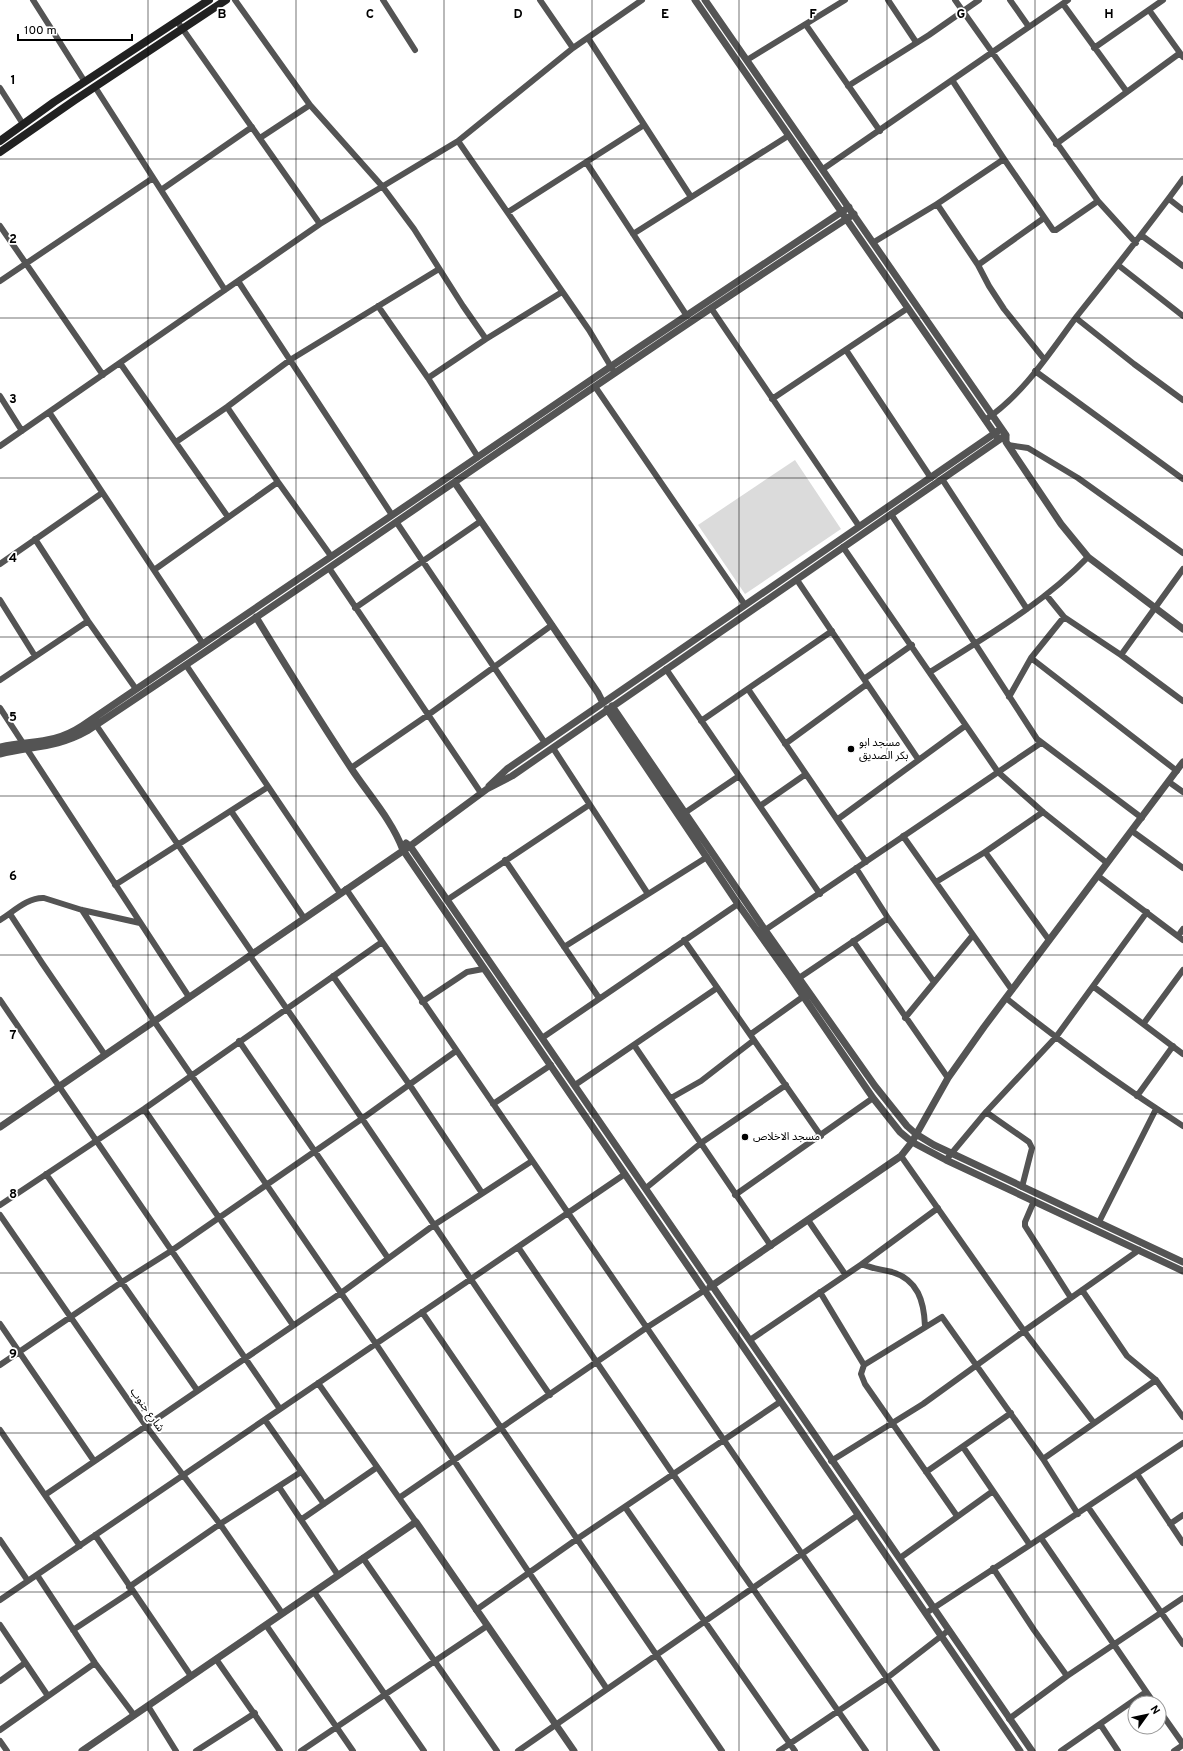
<svg xmlns="http://www.w3.org/2000/svg" width="1183" height="1751" font-family="Overpass,'Noto Sans Arabic',sans-serif">
	<style>
		.pitch { fill: #dbdbdb }
		.lines { fill: none; stroke-linecap: round; stroke-linejoin: round }
		.minor { stroke: #545454; stroke-width: 6 }
		.tertiary { stroke: #545454; stroke-width: 7 }
		.secondary { stroke: #212121; stroke-width: 8 }
		.grid { fill: none; stroke: #000; stroke-width: 1; stroke-opacity: 0.55 }
		.poi-dot { fill: #000; stroke: #fff; stroke-width: 1.5 }
		.labels { text-anchor: middle; dominant-baseline: central; stroke-width: 3.5; stroke-linejoin: round; paint-order: stroke }
		.poi-label { font-size: 11px; fill: #000; stroke: #fff; text-anchor: start }
		.street-label { font-size: 11px; fill: #000; stroke: #fff }
		.grid-label { font-size: 13px; text-anchor: middle; font-weight: bold; fill: #000; stroke: #fff; stroke-width: 3.5; stroke-linejoin: round; paint-order: stroke }
	</style>
	<rect width="100%" height="100%" fill="#fff"/>
	<path class="pitch" d="M795,460L841,529L745,594L698,525Z"/>
	<g class="lines">
		<path class="minor" d="M33,0L85,82
			M235,0L310,105L382,186L414,229L463,306L486,339
			M383,0L415,50
			M540,0L573,48
			M888,0L916,42
			M955,0L1098,201L1136,243
			M1010,0L1029,27
			M1063,4L1127,92
			M1149,10L1183,57
			M177,21L320,224
			M806,25L880,131
			M588,38L691,197
			M1094,48L1163,0
			M747,60L845,0
			M952,80L1004,159L1053,230H1056L1098,201
			M848,86L929,35L979,0
			M95,87L225,290
			M0,88L23,124
			M260,138L310,105
			M458,141L589,330L613,370
			M1056,144L1180,53
			M586,162L687,316
			M823,169L1068,0
			M161,190L252,127
			M1169,199L1183,210
			M937,204L978,265L989,286L1004,309L1044,359
			M508,212L644,125
			M0,226L103,375
			M633,234L788,136
			M1141,235L1183,266
			M874,242L937,204L1004,159
			M978,265L1044,218
			M1118,265L1183,316
			M0,281L153,178
			M238,281L392,515
			M378,306L428,378L478,457
			M711,308L859,526
			M1076,318L1134,364L1183,400
			M846,350L931,478
			M120,363L228,517
			M1035,371L1183,479
			M428,378L486,339L562,292
			M596,388L745,605
			M0,396L22,431
			M772,399L908,308
			M227,407L278,482L331,556
			M49,412L203,644
			M985,420C1024,394 1050,352 1077,316C1113,271 1149,226 1183,179
			M176,442L227,407L290,360L439,269
			M1008,445L1028,448L1078,478L1183,553
			M0,446L320,224L458,141L573,48L642,0
			M942,479L1027,609
			M891,514L1037,739L1142,818
			M397,523L545,743
			M35,539L88,621L136,689
			M843,547L998,772L1043,812L1107,863
			M0,564L102,493
			M329,568L481,793
			M154,570L278,482
			M797,580L918,759
			M1047,596L1064,617L1121,655L1183,701
			M0,600L35,656
			M355,608L481,521
			M1121,655L1183,569
			M1031,658L1177,771
			M186,665L340,893
			M666,669L820,894
			M930,672C985,637 1043,604 1088,557
			M864,679L912,645
			M0,680L88,621
			M748,689L866,862
			M1009,697L1031,658L1064,617
			M0,708L189,997
			M701,721L832,631
			M96,725L253,954
			M785,744L867,684
			M553,748L648,894
			M351,768L428,715L552,625
			M1169,782L1183,792
			M760,806L806,774
			M231,811L304,918
			M686,812L739,776
			M838,819L965,726
			M1132,831L1183,868
			M903,836L1012,990
			M985,852L1049,940
			M505,860L599,998
			M856,868L888,918L934,982
			M1098,876L1183,940
			M936,882L985,852L1043,812
			M115,885L268,787
			M346,889L937,1751
			M447,900L589,805
			M82,910L154,1021L376,1344L607,1689
			M10,914L42,963L105,1055
			M0,920C13,912 28,897 44,898L82,910L140,923
			M762,932L1041,743
			M1178,936L1183,929
			M684,940L821,1136
			M853,941L948,1078
			M564,947L707,857
			M250,956C352,1101 449,1249 550,1395
			M333,976L409,1084L482,1193
			M799,978L888,918
			M1094,987L1183,1054
			M1006,998C1063,1044 1121,1086 1183,1126
			M0,1000L280,1409
			M422,1002L467,972L483,969
			M905,1018L973,935
			M1144,1023L1183,970
			M751,1034L804,996
			M542,1038L738,904
			M239,1041L388,1258
			M634,1045L771,1246
			M575,1085L717,988
			M1137,1096L1173,1046
			M671,1098L701,1081L754,1040
			M493,1104L551,1065
			M144,1109L293,1325
			M986,1112L1029,1142L1032,1148L1022,1187
			M901,1156L1024,1331L1094,1423
			M946,1160L986,1112L1056,1037L1147,912
			M46,1174L197,1390
			M646,1188L701,1143L786,1085
			M735,1195L873,1098
			M1034,1201L1025,1222V1226L1071,1298
			M0,1205L144,1109L382,942
			M0,1215L146,1426L220,1524L282,1613
			M808,1220L845,1274
			M1099,1222L1156,1109
			M518,1247L673,1474L866,1751
			M862,1264C872,1269 881,1269 892,1272C918,1280 924,1301 925,1326
			M1082,1290L1127,1356L1156,1380L1183,1417
			M820,1292L864,1365
			M422,1312L722,1751
			M0,1324L94,1461
			M750,1340L862,1264L938,1208
			M0,1365L122,1282L171,1251L363,1118L456,1051
			M318,1383L416,1522
			M265,1420L324,1504
			M0,1430L80,1546
			M963,1447L1030,1545
			M1043,1459L1156,1380
			M831,1461L923,1404L1024,1331L1139,1250
			M926,1472L1011,1413
			M1137,1474L1183,1543
			M279,1487L338,1575
			M45,1495L341,1293L434,1225L532,1161
			M399,1498L646,1328L705,1290
			M625,1507L795,1751
			M1088,1507L1183,1644
			M957,1516L865,1384L861,1374L864,1365L942,1317L1043,1459L1078,1514
			M302,1519L376,1468
			M1170,1524L1183,1515
			M95,1535L191,1676
			M1041,1538L1154,1703
			M0,1540L28,1581
			M363,1558L497,1751
			M900,1558L993,1491
			M993,1568L1034,1630L1067,1676
			M37,1575L95,1663L134,1715
			M129,1587L220,1524L301,1472
			M314,1592L424,1751
			M0,1600L625,1174
			M476,1610L577,1539L780,1402
			M926,1613L1030,1545L1183,1443
			M0,1625L48,1696
			M266,1625L353,1751
			M73,1630L132,1591
			M216,1659L280,1751
			M0,1681L25,1663
			M148,1706L176,1751
			M1159,1710L1183,1744
			M1009,1719L1067,1676L1183,1598
			M1100,1724L1118,1751
			M0,1730L95,1663
			M0,1741L7,1751
			M196,1751L255,1713
			M301,1751L487,1626
			M518,1751L858,1515
			M779,1751L887,1678L949,1630
			M1061,1751L1146,1692
			M1174,1751L1183,1745"/>
		<path class="tertiary" d="M695,0L997,437
			M705,0L1006,435V442L1061,524L1088,557L1183,629
			M455,483L598,693L603,703
			M256,617C287,668 318,718 351,768C368,794 392,820 403,850L1020,1751
			M612,706L765,930L875,1086L907,1126L916,1134L934,1145L1183,1262
			M607,709L738,904L790,977L873,1098L900,1132L912,1142L946,1160L1183,1271
			M0,747C32,740 53,745 82,726L638,348L849,207
			M0,754C32,746 57,748 87,731C344,561 595,382 854,214
			M489,786L507,769L1001,429
			M406,843L410,846L1032,1751
			M0,1127L410,846L487,789L512,776L1006,435
			M710,1287L901,1156L912,1142L948,1078L984,1027L1183,762
			M82,1751L416,1522L574,1751"/>
		<path class="secondary" d="M0,141L54,102L209,0
			M0,152L75,100L226,0"/>
	</g>
	<path class="grid" d="M148,0V1751M296,0V1751M444,0V1751M592,0V1751M739,0V1751M887,0V1751M1035,0V1751M0,159H1183M0,318H1183M0,478H1183M0,637H1183M0,796H1183M0,955H1183M0,1114H1183M0,1273H1183M0,1433H1183M0,1592H1183"/>
	<g class="poi-dot">
		<circle cx="851" cy="749" r="4"/>
		<circle cx="745" cy="1137" r="4"/>
	</g>
	<g class="labels">
		<g class="poi-label">
			<text x="859" y="743">مسجد ابو<tspan x="859" dy="13">بكر الصديق</tspan></text>
			<text x="753" y="1137">مسجد الاخلاص</text>
		</g>
		<g class="street-label">
			<text transform="translate(147 1410) rotate(55)">شارع جنوب</text>
		</g>
	</g>
	<g class="grid-label">
		<text x="222" y="18">B</text>
		<text x="370" y="18">C</text>
		<text x="518" y="18">D</text>
		<text x="665" y="18">E</text>
		<text x="813" y="18">F</text>
		<text x="961" y="18">G</text>
		<text x="1109" y="18">H</text>
		<text x="13" y="84">1</text>
		<text x="13" y="243">2</text>
		<text x="13" y="403">3</text>
		<text x="13" y="562">4</text>
		<text x="13" y="721">5</text>
		<text x="13" y="880">6</text>
		<text x="13" y="1039">7</text>
		<text x="13" y="1198">8</text>
		<text x="13" y="1358">9</text>
	</g>
	<g transform="translate(1147 1715) rotate(57)"><circle r="19" fill="#ffffff" stroke="#999999"/>
	<path d="M0-3L7 15L0 10L-7 15Z" fill="#000000"/>
	<text y="-6" font-size="11" font-weight="bold" text-anchor="middle" fill="#000000">N</text>
	</g>
	<path d="M18 34v6h114v-6" fill="none" stroke="#000000" stroke-width="2"/>
	<text x="24" y="34" font-size="12" fill="#000000" stroke="#ffffff" stroke-width="3" paint-order="stroke">100 m</text>
</svg>
